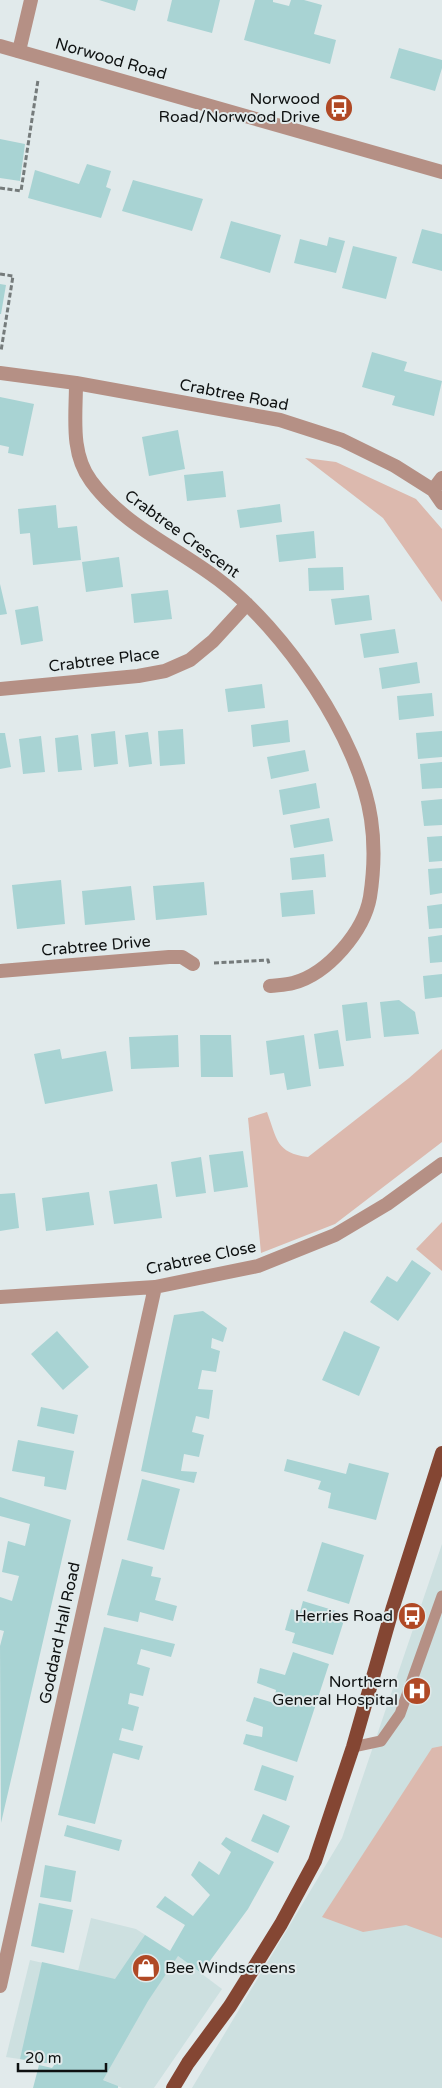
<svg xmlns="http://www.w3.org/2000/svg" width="442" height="2088" font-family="'Varela Round',sans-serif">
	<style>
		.built { fill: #cde0e0 }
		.green { fill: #dcb9ae }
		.building { fill: #a8d3d3 }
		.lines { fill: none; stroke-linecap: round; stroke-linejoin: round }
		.path { stroke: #757b7b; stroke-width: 3; stroke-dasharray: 5 2.5; stroke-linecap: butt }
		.service { stroke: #b59085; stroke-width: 11 }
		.minor { stroke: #b59085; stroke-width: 14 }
		.tertiary { stroke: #b59085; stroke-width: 14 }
		.primary { stroke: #844633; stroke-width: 14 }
		.labels { text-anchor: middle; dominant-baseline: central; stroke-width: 4; stroke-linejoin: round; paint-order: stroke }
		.street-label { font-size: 16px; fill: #0e1111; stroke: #e1eaeb }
		.poi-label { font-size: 16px; fill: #0e1111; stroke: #e1eaeb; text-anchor: end }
	</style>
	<rect width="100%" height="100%" fill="#e1eaeb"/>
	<path class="built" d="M442,1544V2088H192L342,1838Z
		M91,1918L136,1929L178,1956L222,1989L154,2088H122L58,2060L46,2063L6,2057L30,1960L78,1971Z"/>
	<path class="green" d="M305,458L336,462L416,499L442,529V602L383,518Z
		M442,1049V1142L335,1224L261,1253L248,1118L267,1112C277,1139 276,1153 308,1157L409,1078Z
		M442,1222V1271L416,1249Z
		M442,1746V1938L406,1925L363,1932L322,1917L432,1748Z"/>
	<path class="building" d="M99,0H138L135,11Z
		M172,0H220L212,33L167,21Z
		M255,0H273V2L289,6L291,0H304L322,5L314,34L336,40L330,64L244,40Z
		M399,48L442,60V68L435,91L390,78Z
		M0,139L25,144L20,181L0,178Z
		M87,164L111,171L106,187L111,189L101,218L28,198L35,170L79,184Z
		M133,180L203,199L192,231L122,211Z
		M231,221L281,235L270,273L220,258Z
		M422,229L442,234V271L412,263Z
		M329,237L345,241L336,273L294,263L300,239L327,246Z
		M353,246L397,257L386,299L342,288Z
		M0,284L6,285L1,314H0Z
		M372,352L407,362L404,371L442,381L434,416L392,405L395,396L362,387Z
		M0,397L34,404L23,456L8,453L9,447L0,445Z
		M178,430L185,469L149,476L142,437Z
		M223,471L226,497L187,501L184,475Z
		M280,504L282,522L240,528L237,510Z
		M56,505L58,528L77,526L81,560L33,565L30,533L20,534L18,509Z
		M314,531L316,558L279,562L276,535Z
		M119,557L123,587L86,592L82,562Z
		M343,567L344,590L309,591L308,568Z
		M0,584L7,614L0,615Z
		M168,590L172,619L134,623L131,594Z
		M369,595L372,620L335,625L331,599Z
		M38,606L43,641L21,645L15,610Z
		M395,629L399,653L364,658L360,634Z
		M417,662L420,683L382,689L379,668Z
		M262,684L265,708L228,712L225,689Z
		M432,693L434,716L399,720L397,696Z
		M288,720L290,742L253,747L251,725Z
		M183,729L185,764L160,766L158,731Z
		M115,731L118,764L94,767L91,734Z
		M442,731V757L418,759L416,733Z
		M148,732L152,764L129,767L125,735Z
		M0,733H5L11,767L0,769Z
		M78,735L82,770L58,772L55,738Z
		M41,736L45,772L23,774L19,739Z
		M305,750L309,771L271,779L267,757Z
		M442,762V788L422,789L420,764Z
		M316,783L320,808L283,815L279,790Z
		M442,799V825L424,826L421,801Z
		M329,818L333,841L294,848L290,825Z
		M442,836V861L429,862L427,837Z
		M324,854L326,877L292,880L290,858Z
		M442,868V893L430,895L428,869Z
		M61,880L65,924L17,929L12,885Z
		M204,882L207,915L156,920L153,886Z
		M131,886L135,920L85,925L82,891Z
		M313,890L315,914L282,917L280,893Z
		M442,904V928L429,929L427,906Z
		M442,935V962L430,963L428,937Z
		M442,974V997L425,999L423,976Z
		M399,1000L415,1012L419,1034L384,1037L380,1002Z
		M367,1002L371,1038L346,1041L342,1005Z
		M338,1030L344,1066L319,1069L314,1034Z
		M178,1035L179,1067L131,1069L129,1037Z
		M200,1035H231L233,1077H201Z
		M304,1035L311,1086L287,1090L284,1073L270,1075L266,1041Z
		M60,1049L62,1059L106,1051L113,1091L45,1104L34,1054Z
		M243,1151L248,1187L214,1192L209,1155Z
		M201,1157L206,1193L176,1197L171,1162Z
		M157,1184L162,1218L114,1224L109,1191Z
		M89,1192L94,1225L46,1231L42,1198Z
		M15,1193L19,1228L0,1231V1194Z
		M412,1260L431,1273L398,1321L370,1302L387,1276L397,1282Z
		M203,1311L227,1328L223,1342L212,1338L211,1348L220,1351L216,1372L202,1370L198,1389L213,1390L209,1419L196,1416L192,1432L204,1435L199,1457L184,1454L181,1471L197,1472L194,1483L141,1471L174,1315Z
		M57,1331L89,1367L63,1390L31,1354Z
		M344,1331L380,1347L359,1396L322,1380Z
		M41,1407L78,1415L74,1434L37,1426Z
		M18,1440L74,1451L66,1490L44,1486L45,1477L12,1471Z
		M287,1459L346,1474L349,1463L389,1473L376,1520L328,1508L331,1493L318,1489L321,1481L284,1471Z
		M142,1479L180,1489L164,1550L127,1540Z
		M0,1497L71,1520L1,1823L0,1646L4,1631L0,1630V1597L12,1601L19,1576L2,1572L8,1541L25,1546L30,1524L0,1516Z
		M322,1542L364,1555L349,1604L307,1591Z
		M122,1559L153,1567L151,1576L161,1578L155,1600L177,1606L173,1621L140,1612L138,1622L107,1615Z
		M303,1601L346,1614L333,1655L292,1643L295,1633L285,1630L291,1609L300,1612Z
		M104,1627L175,1644L171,1657L141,1649L137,1664L150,1668L143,1696L130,1693L128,1704L139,1707L133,1731L122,1728L119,1740L143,1746L139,1760L113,1753L95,1824L58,1815Z
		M293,1652L329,1664L297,1762L243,1744L246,1734L262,1737L263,1727L246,1721L254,1697L274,1703L276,1690L257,1683L260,1668L285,1675Z
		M262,1765L294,1776L286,1801L254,1790Z
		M263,1814L290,1826L278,1853L251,1841Z
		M67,1825L122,1840L119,1851L64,1836Z
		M226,1837L274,1862L248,1909L201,1973L178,1956L148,2001L103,2080L118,2086V2088H33L39,2065L52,2068L58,2060L46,2063L20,2059L42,1962L115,1979L145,1935L170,1951L185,1925L156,1907L165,1896L193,1916L210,1895L191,1875L199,1861L219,1875L231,1852L221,1844Z
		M45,1865L76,1871L71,1902L40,1897Z
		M39,1903L73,1910L64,1953L31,1946Z"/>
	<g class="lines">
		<path class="path" d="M0,188L21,191L38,80
			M0,274L13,276L1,351
			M214,963L268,960L269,964"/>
		<path class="service" d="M353,1747L381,1741L400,1714L442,1596"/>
		<path class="minor" d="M19,51L31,0
			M0,373L76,383L280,420L342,440L395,466L433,490L442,503
			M76,383C76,416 70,453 91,481C124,526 176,547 219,580C284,629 359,738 371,819C375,845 374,871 370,897C364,931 328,974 293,983C286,985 277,985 270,986
			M433,490L442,478
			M0,689L138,676L165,671L190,660L213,641L247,604
			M0,971L169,957H182L193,964
			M0,1297L155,1287L258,1266L335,1235L387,1204L442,1164
			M0,1986L155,1287"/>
		<path class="tertiary" d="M0,46L442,172"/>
		<path class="primary" d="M173,2088L188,2063L230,2006L250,1974L281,1924L315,1861L353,1747L393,1607L442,1453"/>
	</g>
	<defs>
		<symbol id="bus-disc" viewBox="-11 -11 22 22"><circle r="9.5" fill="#b04925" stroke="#e1eaeb"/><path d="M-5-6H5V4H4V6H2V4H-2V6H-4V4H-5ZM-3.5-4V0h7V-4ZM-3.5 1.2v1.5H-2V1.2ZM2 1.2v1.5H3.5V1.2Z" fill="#fff"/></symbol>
		<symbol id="hospital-disc" viewBox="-11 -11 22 22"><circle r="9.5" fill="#b04925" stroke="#e1eaeb"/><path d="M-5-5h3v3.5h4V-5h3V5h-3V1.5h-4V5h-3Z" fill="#fff"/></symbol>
		<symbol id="shop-disc" viewBox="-11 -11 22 22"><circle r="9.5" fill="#b04925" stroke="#e1eaeb"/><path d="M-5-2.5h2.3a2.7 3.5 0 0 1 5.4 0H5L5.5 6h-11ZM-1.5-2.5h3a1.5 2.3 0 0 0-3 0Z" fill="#fff"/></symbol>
	</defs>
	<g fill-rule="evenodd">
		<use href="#bus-disc" x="323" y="92" width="32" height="32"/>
		<use href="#bus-disc" x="396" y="1600" width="32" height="32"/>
		<use href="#hospital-disc" x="401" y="1675" width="32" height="32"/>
		<use href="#shop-disc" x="130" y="1952" width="32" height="32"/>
	</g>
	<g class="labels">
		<g class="street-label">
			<text transform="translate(111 59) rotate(16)">Norwood Road</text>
			<text transform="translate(234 395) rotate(11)">Crabtree Road</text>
			<text transform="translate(182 534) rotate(36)">Crabtree Crescent</text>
			<text transform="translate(104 660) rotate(-7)">Crabtree Place</text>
			<text transform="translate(96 946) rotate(-5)">Crabtree Drive</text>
			<text transform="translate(201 1258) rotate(-12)">Crabtree Close</text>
			<text transform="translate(60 1633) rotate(-78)">Goddard Hall Road</text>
		</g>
		<g class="poi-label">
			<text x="320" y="99">Norwood<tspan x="320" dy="18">Road/Norwood Drive</tspan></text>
			<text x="393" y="1616">Herries Road</text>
			<text x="398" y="1682">Northern<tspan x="398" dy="18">General Hospital</tspan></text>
			<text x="165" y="1968" text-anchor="start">Bee Windscreens</text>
		</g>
	</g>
	<path d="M18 2063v8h88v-8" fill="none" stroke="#0e1111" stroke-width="2.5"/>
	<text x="25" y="2063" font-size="15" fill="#0e1111" stroke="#e1eaeb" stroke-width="4" paint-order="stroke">20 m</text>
</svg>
